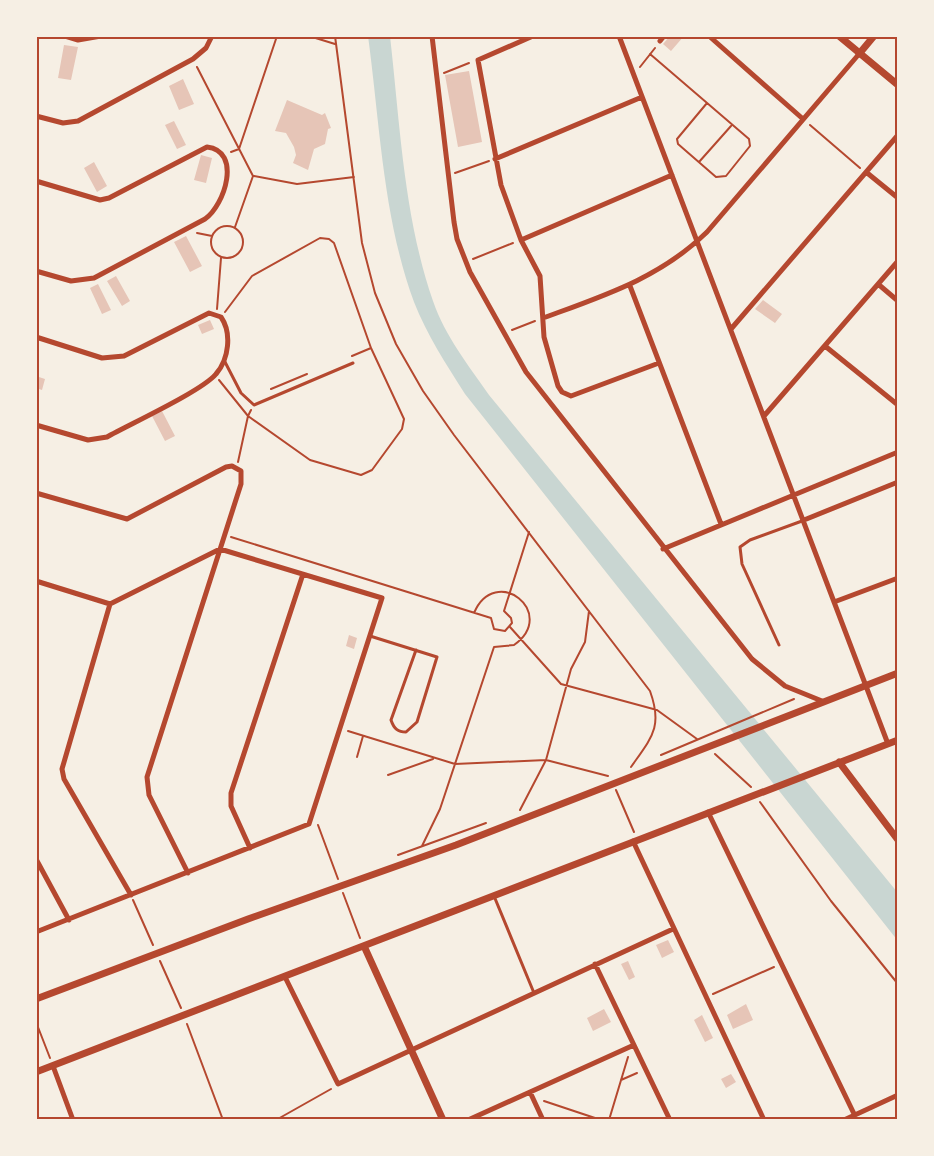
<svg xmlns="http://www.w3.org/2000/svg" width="934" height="1156" font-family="'Playfair Display',serif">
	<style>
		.water { fill: #c9d6d2 }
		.building { fill: #e6c5b7 }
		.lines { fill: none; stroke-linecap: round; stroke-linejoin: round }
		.path { stroke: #b5482f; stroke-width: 2 }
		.service { stroke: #b5482f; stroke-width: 3 }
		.minor { stroke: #b5482f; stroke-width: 5 }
		.tertiary { stroke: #b5482f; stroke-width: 7 }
		.neatline { fill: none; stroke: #b5482f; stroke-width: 2 }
	</style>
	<rect width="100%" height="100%" fill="#f6efe4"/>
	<path class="water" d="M368,36H390C400,124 404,218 433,301C445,336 469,366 489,395L898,893V941L465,394C446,364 427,335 414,302C383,218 380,124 368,36Z"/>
	<path class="building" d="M670,36H684L671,51L663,44Z
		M64,45L78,47L71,80L58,78Z
		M469,71L482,142L458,147L445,75Z
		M183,79L194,104L179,110L169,86Z
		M287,100L322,115L325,113L331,128L328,129L325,144L314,149L308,170L293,163L296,155L294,147L286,133L275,131Z
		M174,121L186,145L177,149L165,125Z
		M201,155L212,158L206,183L194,180Z
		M94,162L107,186L97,192L84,168Z
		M186,236L202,266L190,272L174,242Z
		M116,276L130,301L122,306L107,281Z
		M98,284L111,310L102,314L90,288Z
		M763,300L782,314L775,323L755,309Z
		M210,320L214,329L202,334L198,325Z
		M36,376L45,379L42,390L36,388Z
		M162,411L175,436L165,441L152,416Z
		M349,635L357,638L354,649L346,646Z
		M668,940L674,952L662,958L656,945Z
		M628,961L635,977L629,980L621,964Z
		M746,1004L753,1020L733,1029L727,1015Z
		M604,1009L611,1022L593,1031L587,1018Z
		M702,1015L713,1038L705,1042L694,1020Z
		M731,1074L736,1082L726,1088L721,1079Z"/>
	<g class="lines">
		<path class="path" d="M309,36L335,44
			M335,36L362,243L375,293L396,344L423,391L454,435L650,691C663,727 652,737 631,767
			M650,54L749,139L750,146L726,176L716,177L678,144L677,139L707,103
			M197,67L253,176L235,227
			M640,67L655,48
			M444,73L469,63
			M810,125L860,168
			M231,152L239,149L277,36
			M699,162L731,126
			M455,173L489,161
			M254,176L297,184L354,177
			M211 242a16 16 0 1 1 32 0a16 16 0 1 1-32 0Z
			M197,233L212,236
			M473,259L513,243
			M217,309L221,258
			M225,312L252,276L320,238L329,239L334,243L371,348L404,419L402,429L372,470L361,475L310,460L248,416L251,410
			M512,330L535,321
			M352,356L371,348
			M219,380L248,416L238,462
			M271,389L307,374
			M231,537L491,618L494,629L505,631L512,623L511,618L504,611L529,532
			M510,627L561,684L657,710L697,739
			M348,731L455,764L546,760L608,776
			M715,754L751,787
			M661,755L794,699
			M357,757L363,736
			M388,775L433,759
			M616,790L634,832
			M760,802L831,901L898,984
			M520,810L546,760L571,669L585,642L589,611
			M318,825L338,879
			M422,846L440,809L494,647L514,645C559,613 495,563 474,613
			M398,855L486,823
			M343,893L360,938
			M133,900L153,945
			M160,961L181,1008
			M713,994L774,967
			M36,1022L50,1058
			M187,1024L223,1120
			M621,1080L637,1073
			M544,1101L601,1120
			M276,1120L331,1089
			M609,1120L628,1057"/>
		<path class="service" d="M225,362L241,393L254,405L353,363
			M370,636L437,657L417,722L406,732C398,732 394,729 391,720L416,650
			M779,645L742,564L740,547L750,540L802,521
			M494,896L534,993"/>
		<path class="minor" d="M65,36L78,40L101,36
			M432,36L454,222L457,239L470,272L526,372L752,659L785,686L822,701
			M533,36L478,60L501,185L521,240L540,276L544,337L558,386L562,392L571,396L659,363
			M619,36L888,744
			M709,36L803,119
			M660,41L664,36
			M36,116L63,123L78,121L193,59L206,48L212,36
			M495,159L642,97
			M866,172L898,198
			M36,181L100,200L109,198L207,147C242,151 225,205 205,219L94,278L71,281L36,271
			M521,240L672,175
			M878,284L898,301
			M630,286L721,524
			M543,318C603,296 660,278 707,232L859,54
			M731,329L898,135
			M36,337L102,358L124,356L209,313L221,317C232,333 229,359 216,374C202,391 130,424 107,437L88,440L36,425
			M825,346L898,405
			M764,416L898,261
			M36,493L127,519L226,467L232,466L241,471V484L147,777L149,795L188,873
			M804,520L898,482
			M663,549L898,452
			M36,581L110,604L220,549L382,598L309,824L36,932
			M834,602L898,578
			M110,604L62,769L64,779L131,895
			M708,812L857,1120
			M633,841L764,1120
			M250,848L231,806V793L303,574
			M36,859L69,920
			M595,964L670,1120
			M285,977L338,1084L673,929
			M53,1066L73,1120
			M530,1092L543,1120
			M468,1120L634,1045
			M844,1120L898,1095"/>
		<path class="tertiary" d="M839,36L898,85
			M859,54L874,36
			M839,762L898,840
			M364,946L443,1120
			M36,999L248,919L456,845L898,673
			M36,1072L898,740"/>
	</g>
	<rect width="934" height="1156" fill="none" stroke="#f6efe4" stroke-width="75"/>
	<rect x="38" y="38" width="858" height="1080" class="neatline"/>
</svg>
